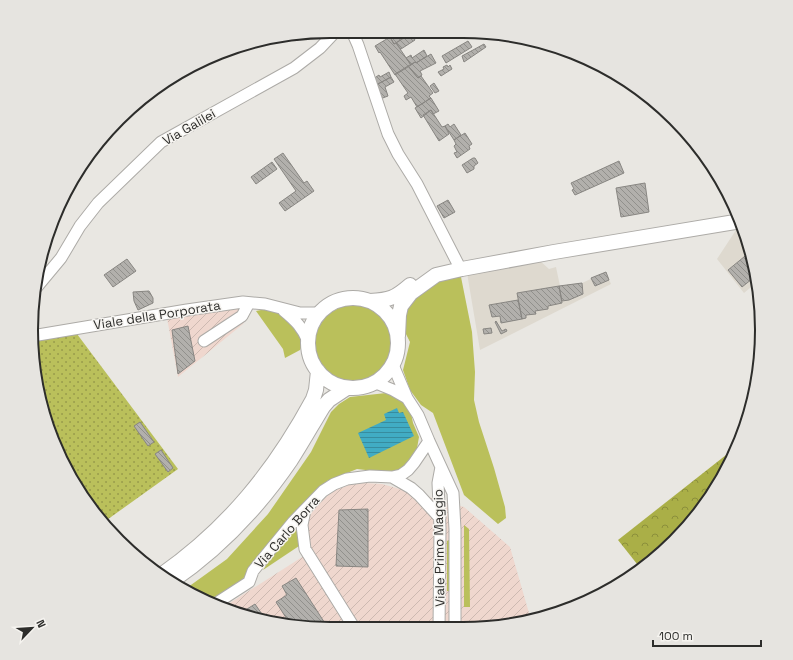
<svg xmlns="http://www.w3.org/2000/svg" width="793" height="660" font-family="'Space Grotesk',sans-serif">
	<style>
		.built { fill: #ded9cf }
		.industrial { fill: url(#industrial-furrows) }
		.green { fill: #bac05b }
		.forest { fill: url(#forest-crowns) }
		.park { fill: url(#park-dots) }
		.water { fill: url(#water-rules) }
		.building { fill: url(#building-back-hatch); stroke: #888682 }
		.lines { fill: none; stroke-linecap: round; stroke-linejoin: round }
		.minor-casing { stroke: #adaba7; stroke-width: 13 }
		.major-casing { stroke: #adaba7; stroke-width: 16 }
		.minor { stroke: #fff; stroke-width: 11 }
		.major { stroke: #fff; stroke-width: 14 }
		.labels { text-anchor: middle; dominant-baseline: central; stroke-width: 3; stroke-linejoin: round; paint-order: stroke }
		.street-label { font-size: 13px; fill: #2d2d2b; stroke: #f6f4f0 }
		.rim { fill: none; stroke: #2d2d2b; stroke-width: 2 }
	</style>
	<defs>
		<pattern id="industrial-furrows" width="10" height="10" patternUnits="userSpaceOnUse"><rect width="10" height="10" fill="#efd7ce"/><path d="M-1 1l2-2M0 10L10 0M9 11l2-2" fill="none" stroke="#cdb9b1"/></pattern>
		<pattern id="forest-crowns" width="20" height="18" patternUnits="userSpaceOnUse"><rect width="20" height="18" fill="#aaaf47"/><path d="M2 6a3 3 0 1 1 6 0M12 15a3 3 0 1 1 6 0" fill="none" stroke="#8b8f3b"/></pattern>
		<pattern id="park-dots" width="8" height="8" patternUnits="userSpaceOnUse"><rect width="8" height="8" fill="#bac05b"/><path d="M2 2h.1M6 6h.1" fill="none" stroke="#989c4b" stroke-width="1.8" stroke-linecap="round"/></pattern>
		<pattern id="water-rules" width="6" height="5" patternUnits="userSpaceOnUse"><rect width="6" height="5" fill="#41acc4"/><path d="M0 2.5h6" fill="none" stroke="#378c9f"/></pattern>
		<pattern id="building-back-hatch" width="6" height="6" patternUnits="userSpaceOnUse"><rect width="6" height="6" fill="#b2b0ac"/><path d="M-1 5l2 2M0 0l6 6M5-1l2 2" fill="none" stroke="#91908c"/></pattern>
	</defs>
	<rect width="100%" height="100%" fill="#e9e7e2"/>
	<path class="built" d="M743,229L756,271L757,282L744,293L717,259L736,230Z
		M539,260L549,269L556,267L560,286L582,283L606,272L611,284L480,350L467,273Z"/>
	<path class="industrial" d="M253,308L243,324L178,377L167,318L221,310Z
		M363,483L382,484L464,507L510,547L531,620L522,623L463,629L310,628L234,613L222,608L310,552L306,537L308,518L318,504L333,491L349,485Z"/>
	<path class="green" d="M460,272L472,332L475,372L474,400L479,422L494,468L505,507L506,518L498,524L464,495L433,413L421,405L410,390L403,370L410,342L404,330L405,312L422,290L444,275Z
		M315 344a39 39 0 1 1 78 0a39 39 0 1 1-78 0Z
		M266,309L287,316L304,341L300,350L285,358L283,349L256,311Z
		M386,393L398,397L410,408L413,423L419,437L416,454L405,467L391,473L357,469L327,481L304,502L238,585L213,603L184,590L227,559L268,514L311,452L331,412L339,404L350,397Z
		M297,525L299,546L263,570L276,550Z
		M464,525L469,529L470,607H464Z
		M449,540H451L453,591H447V541Z"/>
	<path class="forest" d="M740,444L712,496L675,541L641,569L618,540Z"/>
	<path class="park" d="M77,334L178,469L104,522L82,496L54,445L34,369L33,341Z"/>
	<path class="water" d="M397,408L399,413L403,412L414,436L369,458L358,433L386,420L384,414Z"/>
	<path class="building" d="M399,31H404L407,36L394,44L390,37Z
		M411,33L415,40L401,49L396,43Z
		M390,37L394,44L396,43L411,65L395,75L380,52L379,53L375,46Z
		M468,41L472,47L446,63L442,56Z
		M484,44L486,47L464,62L462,56Z
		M424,50L427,56L416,63L415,62L411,65L406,58L411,55L412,58Z
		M431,54L436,63L420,71L422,75L418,78L408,66L415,62L416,63Z
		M447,65L448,67L450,65L452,69L441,76L438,72L444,69L443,67Z
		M408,66L418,78L421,76L433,93L429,96L431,98L417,107L411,97L406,100L404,96L408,93L395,74Z
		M389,72L391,77L376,85L373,79L379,75L380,77Z
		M391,77L394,82L385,87L388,96L380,99L376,85Z
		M434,83L439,91L435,93L430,86Z
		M431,98L439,111L433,114L431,110L421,118L415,108Z
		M431,110L442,127L445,126L449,134L439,141L423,115Z
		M448,124L450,127L454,124L461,135L454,140L445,126Z
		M465,133L472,144L469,146L470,149L457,158L454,153L457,152L454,146L456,144L454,140Z
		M283,153L304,183L307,181L314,191L285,211L279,203L296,191L274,159Z
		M473,158H475L478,163L474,166V169L467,173L462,165Z
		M619,161L624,173L575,195L572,190L574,189L571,183Z
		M272,162L277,169L256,184L251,177Z
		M645,183L649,212L621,217L616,188Z
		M448,200L455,212L444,218L437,206Z
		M750,252L757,275L742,287L728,270Z
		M127,259L136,271L113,287L104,275Z
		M606,272L609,280L595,286L591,278Z
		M582,283L583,294L569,300L562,301L559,286Z
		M559,286L562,303L548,306V309L535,311L536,314L526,315V318L522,319L517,293Z
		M149,291L153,298V303L138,310L134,301L133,292Z
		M518,300L522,319L501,323L500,316L492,317L489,305Z
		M496,321L502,331L506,329L507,331L501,334L495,322Z
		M188,326L195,361L178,374L172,330Z
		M491,328L492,333L484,334L483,329Z
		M140,422L154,442L148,446L134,426Z
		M161,450L173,468L168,472L155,454Z
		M368,509V567L336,566L339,510Z
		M296,578L328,628H310L290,624L276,602L287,595L282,586Z
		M255,604L266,620L239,614Z"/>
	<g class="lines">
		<defs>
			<path id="minor" d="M349,31L354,36L358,45L388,134L398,154L417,184L458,264
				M36,288L61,258L80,226L98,203L161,142L294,68L320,48L336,31
				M284,311C296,321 302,327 308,341
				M32,336L187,310L243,302L265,304L300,313H320
				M204,341L242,316L249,303
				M393,365L407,398L418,415L429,441L453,493L455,529V629
				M376,383L393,390L407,398
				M392,477L411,488L419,495L440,518
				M305,510L302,525L305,549L355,629
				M215,604L249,582L253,571L293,522L323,491L334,484L347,479L370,476L392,477L401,475L408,470L414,463L429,441
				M439,629L440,528L438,483L441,467"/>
			<path id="major" d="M308 343a45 45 0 1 1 90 0a45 45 0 1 1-90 0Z
				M370,301C390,300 395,298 410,285
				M398,336L399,315L401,306L411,293L436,275L462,269L554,252L741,221
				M161,575C228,528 274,471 313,399L316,390L318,371
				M171,582C218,550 259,507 291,460C302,443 312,425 323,407L329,400L347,388"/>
		</defs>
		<use href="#minor" class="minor-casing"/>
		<use href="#major" class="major-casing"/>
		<use href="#minor" class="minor"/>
		<use href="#major" class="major"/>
	</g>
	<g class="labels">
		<g class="street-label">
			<text transform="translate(189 127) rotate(-30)">Via Galilei</text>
			<text transform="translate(157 315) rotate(-9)">Viale della Porporata</text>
			<text transform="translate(287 532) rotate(-49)">Via Carlo Borra</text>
			<text transform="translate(439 548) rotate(-91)">Viale Primo Maggio</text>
		</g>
	</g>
	<path d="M0 0H793V660H0ZM330 38H463A292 292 0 0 1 755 330V330A292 292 0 0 1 463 622H330A292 292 0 0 1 38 330V330A292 292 0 0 1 330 38Z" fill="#e6e4e0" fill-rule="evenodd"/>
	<path class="rim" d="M330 38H463A292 292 0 0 1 755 330V330A292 292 0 0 1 463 622H330A292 292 0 0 1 38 330V330A292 292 0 0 1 330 38Z"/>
	<g transform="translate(32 628) rotate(65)" stroke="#f6f4f0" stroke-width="3" paint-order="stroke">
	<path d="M0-3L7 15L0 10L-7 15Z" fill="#2d2d2b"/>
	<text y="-6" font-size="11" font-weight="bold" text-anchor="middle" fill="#2d2d2b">N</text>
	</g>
	<path d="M653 640v6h108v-6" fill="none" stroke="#2d2d2b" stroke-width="2"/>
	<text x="659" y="640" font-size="12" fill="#2d2d2b" stroke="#f6f4f0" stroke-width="3" paint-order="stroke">100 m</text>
</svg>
